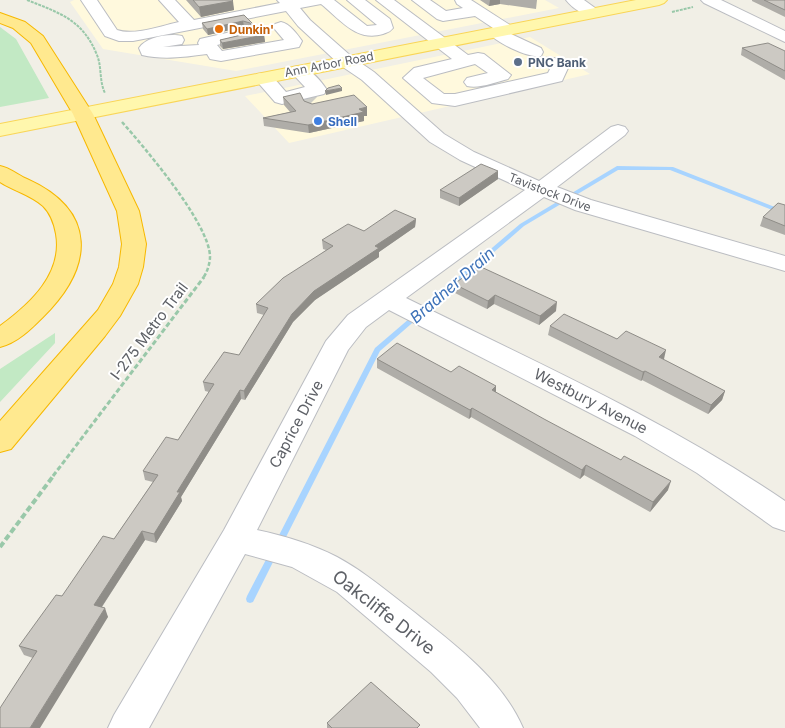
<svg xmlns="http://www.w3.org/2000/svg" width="785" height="728" font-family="Inter,sans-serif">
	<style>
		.commercial { fill: #fff9dd }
		.green { fill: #c2e9c4 }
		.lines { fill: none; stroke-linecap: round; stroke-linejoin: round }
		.stream { fill: #a8d4ff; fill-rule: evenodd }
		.minor-tunnel { stroke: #ccccc6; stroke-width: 17; stroke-dasharray: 17 9; stroke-linecap: butt }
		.minor-casing { stroke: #bbbdc2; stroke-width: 2 }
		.major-casing { stroke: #f9d557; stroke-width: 2 }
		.highway-casing { stroke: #f7b800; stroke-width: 2 }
		.path-far3 { stroke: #99c8a9; stroke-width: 2; stroke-dasharray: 3 1; stroke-linecap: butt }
		.path-far2 { stroke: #99c8a9; stroke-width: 2.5; stroke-dasharray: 4 2; stroke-linecap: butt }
		.path-far1 { stroke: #99c8a9; stroke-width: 3; stroke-dasharray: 5 2.5; stroke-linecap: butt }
		.path { stroke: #99c8a9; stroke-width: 4; stroke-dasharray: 6 3; stroke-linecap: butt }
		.minor { fill: #fff; fill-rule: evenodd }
		.major { fill: #fff7ad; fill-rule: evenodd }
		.highway { fill: #ffe98f; fill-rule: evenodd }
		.wall { fill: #afada8 }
		.shaded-wall { fill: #8f8d88 }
		.building { fill: #ccc9c3; stroke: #8f8d88 }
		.food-dot { fill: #e8710a; stroke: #fff; stroke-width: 2 }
		.service-dot { fill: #5c6f8a; stroke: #fff; stroke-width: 2 }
		.shop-dot { fill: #3f7fe0; stroke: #fff; stroke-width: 2 }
		.labels { text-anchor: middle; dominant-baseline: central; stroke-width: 4; stroke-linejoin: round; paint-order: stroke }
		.far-food-label { font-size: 12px; font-weight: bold; fill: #c56008; stroke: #fff; text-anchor: start }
		.far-service-label { font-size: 12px; font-weight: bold; fill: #4e5e75; stroke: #fff; text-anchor: start }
		.far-street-label { font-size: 12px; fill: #5e6167; stroke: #fff }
		.far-shop-label { font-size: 12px; font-weight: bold; fill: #366cbe; stroke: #fff; text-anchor: start }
		.street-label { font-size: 15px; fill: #5e6167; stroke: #fff }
		.water-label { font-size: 16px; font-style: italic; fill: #3d72b8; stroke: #fff }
		.near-street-label { font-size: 18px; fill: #5e6167; stroke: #fff }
	</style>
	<rect width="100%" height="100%" fill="#f1efe6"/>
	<path class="commercial" d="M74,0H545L559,8L236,71L103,49L70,2Z
		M530,37L590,74L289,143L245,96Z"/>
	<path class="green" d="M0,27L16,39L49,98L0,107Z
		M55,333V343L0,402V369Z"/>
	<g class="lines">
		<path class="stream" d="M617,166L673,167L785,211V215L670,170H618L524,226L380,351L281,547L278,548L275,547L274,545L375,348L520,224Z
			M273,551L276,552L277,554L253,602L250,603L247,602L246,599L247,596L270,552Z"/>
		<path class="minor-tunnel" d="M304,96L311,103"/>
		<defs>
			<path id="minor" d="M81,0H97L117,30C134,36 161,26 179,22L159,0H175L194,20L280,3L277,0H334L367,26L377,25L347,0H365L390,19L393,28C390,32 388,32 383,34C356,42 341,20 321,4L300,8L310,20L352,57L374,72L444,134L474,152L539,181L611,127L618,125L625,127L628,131L625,135L557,187L591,200L785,256V271L575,210L544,197L406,298C535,362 666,420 785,501V531L773,527L697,473L635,436L389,310L366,327L348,350L257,530C285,536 312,544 337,557C365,572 389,593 414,612C455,645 502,679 523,728H480L457,698L431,672L337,592L292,567L245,554L149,728H108L114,715L224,530L326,341L348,315L525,190L460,160L430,142L362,80L340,65L298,26L286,11L133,41H119L105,36Z
				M376,0H394L468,55L478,53L484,54L511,75L508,79C496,82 479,89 467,86L464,82L467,78L488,73L475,64L423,78L444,94H455L548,73L550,69L542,62L545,58C555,56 562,60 568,68L562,81L455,106L432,103L403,78L414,68L452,59Z
				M412,0H430L446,11L463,8L457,4L455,0H471L513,27L515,30L511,34L541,48L543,52L541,56C529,59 495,42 488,32L493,28L475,16L443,21L437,19Z
				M566,0H584L602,13L600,16C588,19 573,9 566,0Z
				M701,0H721L785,31V42L704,3Z
				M281,22C290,24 297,34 302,41L299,47L221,61L210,59L207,54C185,57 163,60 142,55L139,48C146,37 169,33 182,36L184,40L182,44L163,47L199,45L198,43L200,39L244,29L250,31L252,34L250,37L217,45L222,51L284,40L273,27L275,24Z
				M299,66C310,68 321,81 327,90L324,94L282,104L275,102L254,78L257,74C271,71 277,82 286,92L305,87L290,71L293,67Z"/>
			<path id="major" d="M636,0H667L664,3L659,5L0,136V124Z"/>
			<path id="highway" d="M0,13L25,22L43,36L93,114L139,211L146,244L143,267L138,284L120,316L105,336L11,449L0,452V421L98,310L113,284L119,267L122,244L117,211L73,114L31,43L13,28L0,23Z
				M0,166C10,168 18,175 27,179C98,211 94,267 43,317C31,329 17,343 0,347V326C30,304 63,274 56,234C54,223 51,214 43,206C31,195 14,191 0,182Z"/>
		</defs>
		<use href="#minor" class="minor-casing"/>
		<use href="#major" class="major-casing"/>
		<use href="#highway" class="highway-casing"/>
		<path class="path-far3" d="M27,0C60,13 83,20 97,55C102,67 99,81 105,93
			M672,12L693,7"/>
		<path class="path-far2" d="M122,122C144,147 210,224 210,257C210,263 207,273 203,278"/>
		<path class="path-far1" d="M53,476L204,277"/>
		<path class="path" d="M0,547L54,475"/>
		<use href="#minor" class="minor"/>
		<use href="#major" class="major"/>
		<use href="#highway" class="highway"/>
	</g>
	<path class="wall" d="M186,0H232L234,10L201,17Z
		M480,0H537L536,9L500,4L489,6Z
		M752,0H785V17L752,1Z
		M244,15L264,35L265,42L223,49L220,46V40L250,33L251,30L244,27L208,35L203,29L202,23Z
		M742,48L785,51V80L741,55Z
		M283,97L304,101L312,104L367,107V116H364V121L309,133L264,126L263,118L290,112L284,105Z
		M498,171V179L459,206L440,198V190Z
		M785,205V235L760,226L763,217Z
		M416,219L415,227L379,252V257L315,300L293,322L245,400L241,399L181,497L182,501L156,543L145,540L102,607L108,617L33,658L24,655L19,646L62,596L114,539L153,482L145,480L143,471L178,440L209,392L205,391L203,382L239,355L264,315L257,313L256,304L326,250L323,249L322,240Z
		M454,284L556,311L539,325L494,304L487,309L453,292Z
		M550,326L617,339L664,359L663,360L725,391L722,400L708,414L642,380L641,381L548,335Z
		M377,359L451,372L496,393L668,490L650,512L584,475L580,479L471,417L469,419L377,368Z
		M327,723L420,728H327Z"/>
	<path class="shaded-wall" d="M490,0H500V4L489,6Z
		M233,1L234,10L201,17L199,7Z
		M243,21L244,27L208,35L207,29Z
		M264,35L265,42L223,49L222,43Z
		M342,88V91L326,95L325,91Z
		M367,107V116H364V121L309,133L308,125Z
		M498,171V179L459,206V198Z
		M416,219L415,227L379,252V257L315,300L293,322L245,400L244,391L292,314L314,291L375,246Z
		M495,295L494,304L487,309L488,301Z
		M557,302L556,311L539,325L540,316Z
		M666,350L664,359L656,366L659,357Z
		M645,371L642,380L641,381L643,372Z
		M496,386V395L492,390Z
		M240,390L241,399L181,497L182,501L156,543L154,534L177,492Z
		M725,391L722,400L708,414L711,405Z
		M472,408L471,417L469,419L470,410Z
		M586,465L584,475L580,479L582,470Z
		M671,481L668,490L650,512L653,502Z
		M142,531L145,540L97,614L94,605Z
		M105,608L108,617L40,728H30Z"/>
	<path class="building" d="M193,0H232L233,1L199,7Z
		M764,0H785V10Z
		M244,15L264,35L222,43L220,40L250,33L253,27L250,23L243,21L207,29L202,23Z
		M768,43L785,51V71L742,48Z
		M339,85L342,88L325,91L328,88Z
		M300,93L304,101L312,104L354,95L367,107L359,109L364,112L308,125L263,118L296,111L283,97Z
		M481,164L498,171L459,198L440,190Z
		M778,203L785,205V226L763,217Z
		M395,210L416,219L375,246L379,248L314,291L292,314L244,391L240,390L177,492H180L154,534L142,531L94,605L105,608L30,728H0V708L37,651L19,646L56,595L62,596L103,536L114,539L158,475L143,471L166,437L178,440L214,384L203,382L224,352L239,355L268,308L256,304L283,278L333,246L322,240L348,224L364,231Z
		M479,266L557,302L540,316L495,295L488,301L454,284Z
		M564,314L617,339L626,331L666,350L659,357L725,391L711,405L645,371L643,372L550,326Z
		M397,343L451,372L459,366L496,386L492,390L544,419L621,460L624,456L671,481L653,502L586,465L582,470L472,408L470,410L377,359Z
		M371,682L420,725L417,728H332L327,723Z"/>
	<circle class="food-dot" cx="219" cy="29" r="5"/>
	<circle class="service-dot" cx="518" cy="62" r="5"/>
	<circle class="shop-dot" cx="318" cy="121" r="5"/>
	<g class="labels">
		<g class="far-food-label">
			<text x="229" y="29">Dunkin'</text>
		</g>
		<g class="far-service-label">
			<text x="528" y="62">PNC Bank</text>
		</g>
		<g class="far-street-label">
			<text transform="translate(329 64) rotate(-11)">Ann Arbor Road</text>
			<text transform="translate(550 192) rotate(21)">Tavistock Drive</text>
		</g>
		<g class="far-shop-label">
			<text x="328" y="121">Shell</text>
		</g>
		<g class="street-label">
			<text transform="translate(149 331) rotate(-53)">I-275 Metro Trail</text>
			<text transform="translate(591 401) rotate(27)">Westbury Avenue</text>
			<text transform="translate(296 424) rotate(-62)">Caprice Drive</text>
		</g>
		<g class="water-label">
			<text transform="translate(452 285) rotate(-41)">Bradner Drain</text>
		</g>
		<g class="near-street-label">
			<text transform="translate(384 612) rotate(38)">Oakcliffe Drive</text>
		</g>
	</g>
</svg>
